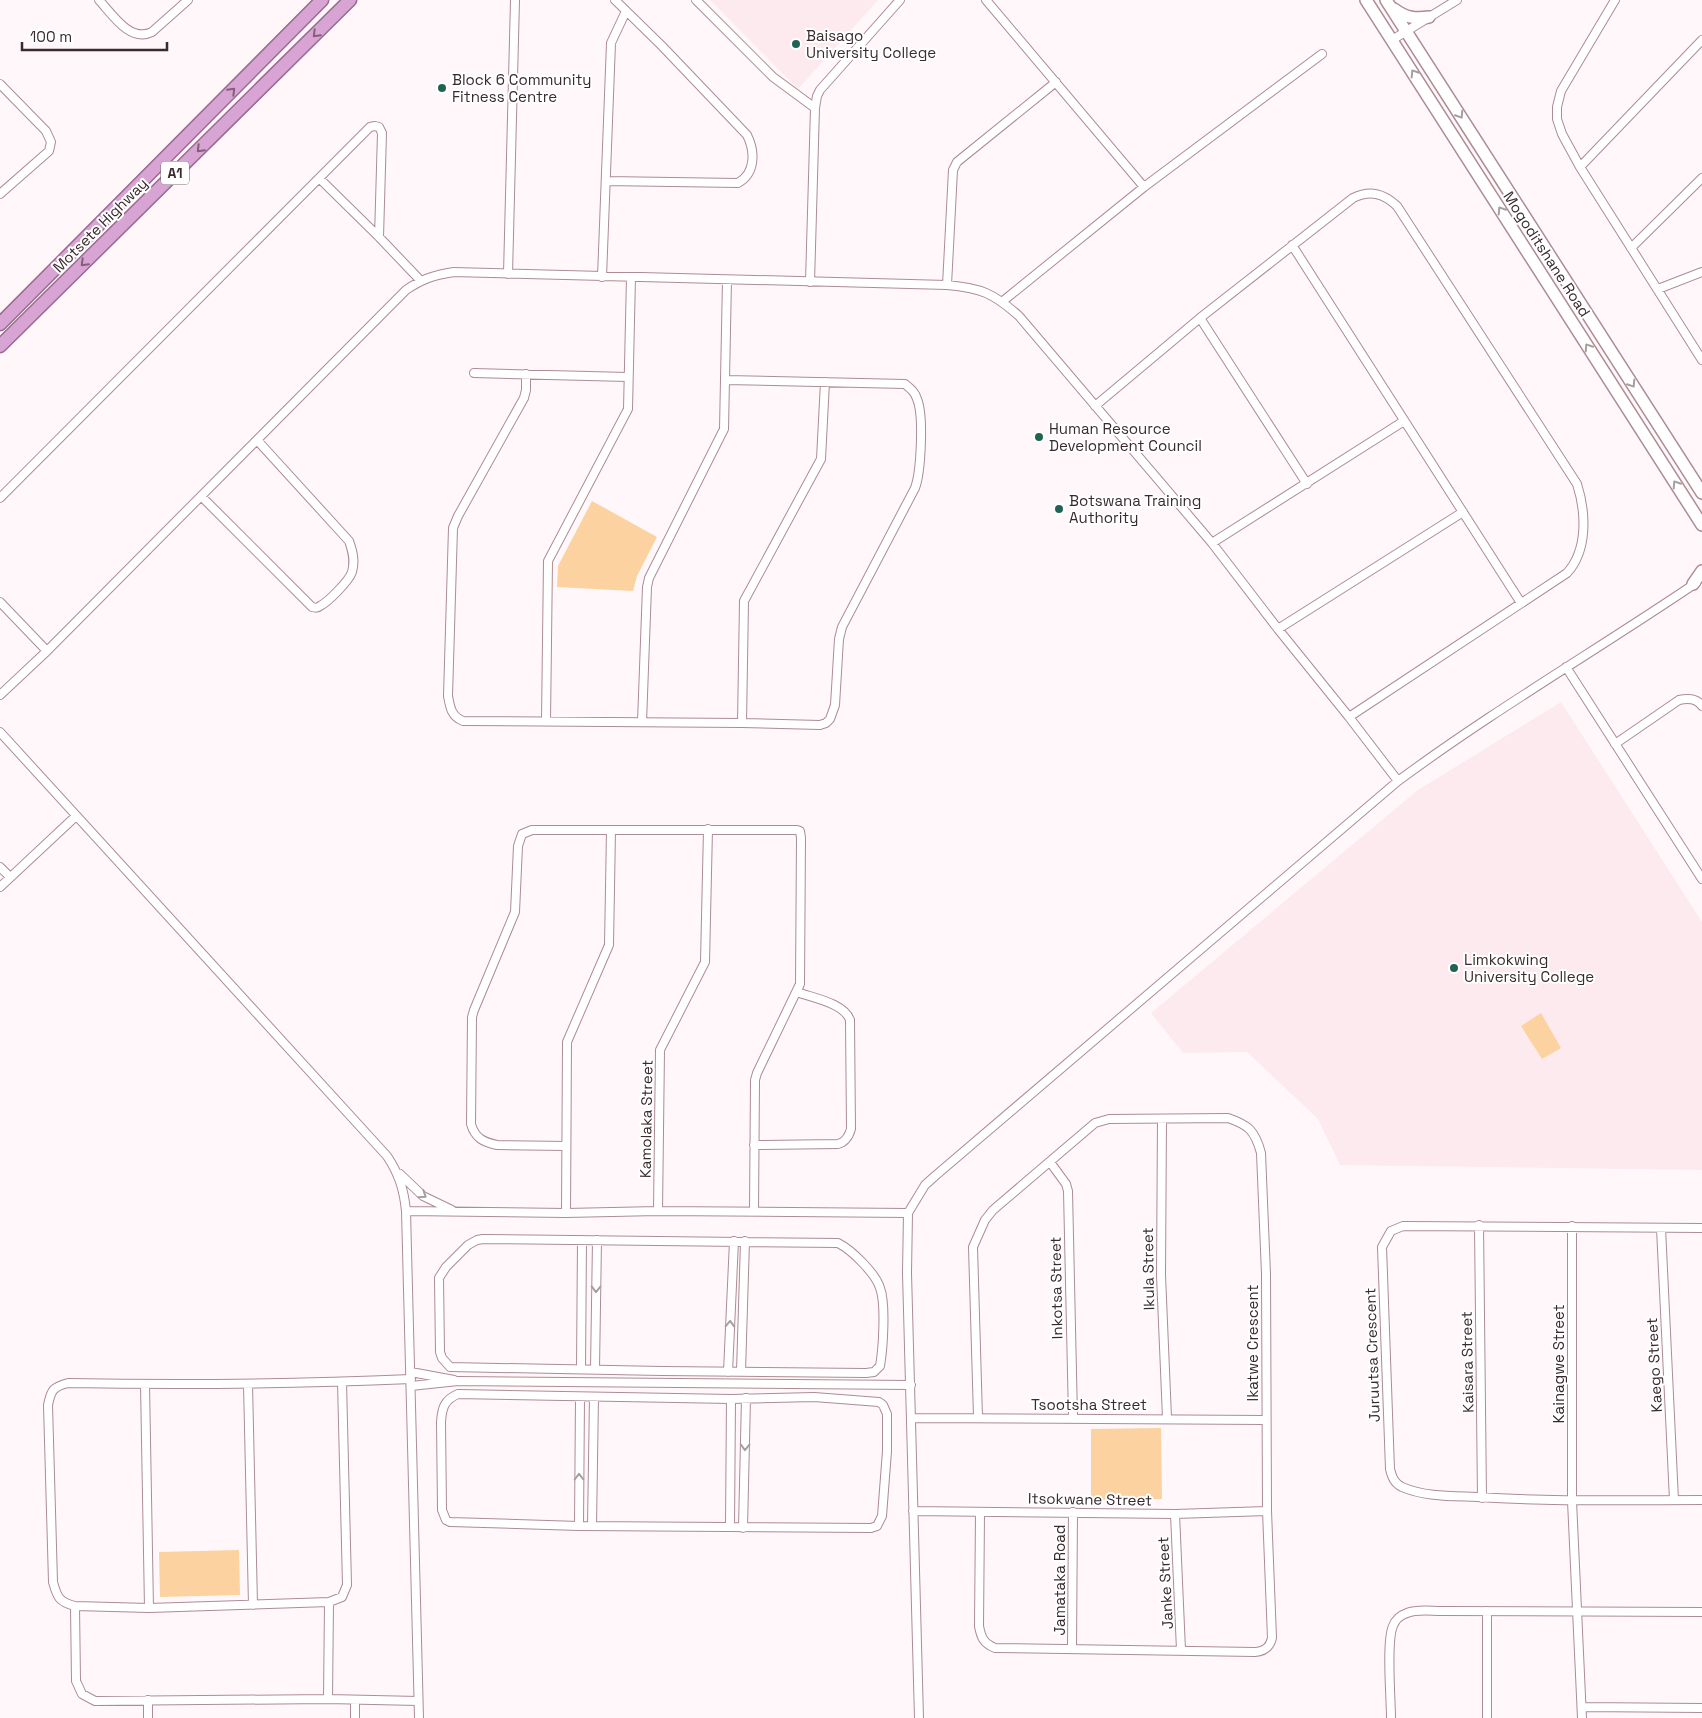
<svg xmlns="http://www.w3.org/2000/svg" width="1702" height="1718" font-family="'Space Grotesk',sans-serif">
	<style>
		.built { fill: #fceaee }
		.green { fill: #fcd2a0 }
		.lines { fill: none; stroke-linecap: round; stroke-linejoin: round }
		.minor-casing { stroke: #ad8c93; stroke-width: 10 }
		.secondary-casing { stroke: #ad8c93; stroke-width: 14 }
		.trunk-casing { stroke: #9a6a92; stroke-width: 15 }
		.minor { stroke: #fff; stroke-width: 8 }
		.secondary { stroke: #fff; stroke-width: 11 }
		.trunk { stroke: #d8a4d4; stroke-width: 12 }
		.oneway { stroke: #806178 }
		.oneway2 { stroke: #a59fa0 }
		.poi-dot { fill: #216352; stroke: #fff; stroke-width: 2 }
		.labels { text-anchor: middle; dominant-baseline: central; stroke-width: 4; stroke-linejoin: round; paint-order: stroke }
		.shield { fill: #fff; stroke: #746a6c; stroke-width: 1 }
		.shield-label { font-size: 14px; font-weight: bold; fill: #382a2d }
		.poi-label { font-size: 15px; fill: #382a2d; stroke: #fff; text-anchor: start }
		.street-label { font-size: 15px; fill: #382a2d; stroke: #fff }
	</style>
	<rect width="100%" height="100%" fill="#fff7f9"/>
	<path class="built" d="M710,0H878L798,89Z
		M1561,702L1702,922V1170L1340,1165L1318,1119L1247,1052L1183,1053L1151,1013L1418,790Z"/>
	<path class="green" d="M592,501L657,537L637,576L633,591L557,587L558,566Z
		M1541,1013L1561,1048L1542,1059L1521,1026Z
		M1161,1428L1162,1499L1091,1500V1429Z
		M239,1550L240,1595L160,1597L159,1552Z"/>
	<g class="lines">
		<defs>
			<path id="minor" d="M99,0C112,14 130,43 152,32L188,0
				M696,0L773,77L815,108
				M986,0L1144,187
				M1615,0L1561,91L1557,107V119L1562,134L1580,167L1702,360
				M1392,40L1457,0
				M0,84L46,131L51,142L49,151L0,194
				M1580,167L1702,40
				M320,179L379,237L420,280
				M606,181L738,183C756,173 755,151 747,135L662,46L615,0
				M1292,245L1521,603
				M1631,248L1702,178
				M508,274L515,0
				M602,277L611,43L626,11
				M810,282L815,108L817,96L820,90L900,0
				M947,285L953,170L957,162L1056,82
				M1658,289L1702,272
				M1003,301L1144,187L1322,54
				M1200,318L1307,484
				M474,373L628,377
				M526,374V390L524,398L458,516L453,528L448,696C450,707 451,716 463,721L742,723L820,725L826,723L830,719L835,705L839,639L842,627L915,488C921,472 924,415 917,399C915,392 911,389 905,384L725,380
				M1095,406L1200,318L1353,198C1370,190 1383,193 1397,206L1577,484C1586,512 1588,550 1567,573L1349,717
				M201,496L312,607C316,608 317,608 320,606C328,602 349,581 352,572C355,561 353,552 349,541L257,440
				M0,498L370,127L375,126L379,127L382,133L379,237
				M1212,543L1404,421
				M0,602L47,651
				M1278,629L1463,512
				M1566,667L1702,879
				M0,695L47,651L406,290C422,279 434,275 454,272L947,285C981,288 993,293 1019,316L1212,543L1278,629L1349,717L1398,781
				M546,721L548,561L628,409L631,277
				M642,722L647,587L649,578L724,429L727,280
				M742,723L744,601L821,459L825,382
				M0,732L387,1156C399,1174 404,1190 406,1211L419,1718
				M1615,744L1679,700C1688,698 1697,698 1702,706
				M0,867L10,877
				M0,887L76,816
				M1162,1119L1161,1275L1167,1418
				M754,1145L838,1144C846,1142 849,1136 851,1129L850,1020C844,1003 813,998 797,992
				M566,1146L497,1145C483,1142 475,1138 471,1124L472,1017L474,1010L515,912L518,846L522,834L532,830H797L800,831L801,838L800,984L757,1073L755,1080L754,1211
				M1050,1162L1066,1184L1068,1191L1073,1418
				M400,1174L423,1196L452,1210
				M406,1211L566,1213L658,1211L908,1213
				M658,1211L660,1050L705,962L708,829
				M566,1213L567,1042L609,945L611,830
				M1479,1225L1482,1498
				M1572,1226V1501L1582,1718
				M1661,1228L1674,1500
				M1702,1228L1403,1226L1391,1231L1382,1247L1390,1469C1392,1477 1394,1483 1402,1487C1425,1497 1453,1496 1477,1497C1552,1502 1627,1500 1702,1500
				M483,1239L838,1243C852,1250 876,1274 880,1288C886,1303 883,1349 880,1366L874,1372L866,1373L662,1371L450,1367L442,1358L440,1352L439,1278L446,1267L468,1245L477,1240Z
				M581,1369L582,1240
				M595,1369L597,1240
				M411,1372L454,1380
				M728,1372L734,1241
				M741,1372L745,1241
				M342,1382L347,1585L342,1597L329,1602L149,1608L75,1606C59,1602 57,1597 53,1582L48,1405C51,1390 53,1387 68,1383C183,1385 297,1384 411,1379
				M145,1384L149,1608
				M248,1384L253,1605
				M411,1386L458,1381L911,1385
				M458,1394L731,1399L814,1397L879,1402L883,1405L887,1414V1451L882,1516L877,1526L871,1528L579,1526L450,1522L446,1520L442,1510L441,1422C442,1408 444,1400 458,1394Z
				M978,1417L973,1247L985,1220L993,1210L1095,1123L1109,1119L1228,1118C1249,1125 1255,1131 1261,1153L1266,1274L1267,1511L1272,1638C1270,1647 1265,1651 1255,1652L995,1648C983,1643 981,1637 979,1626L980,1513
				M912,1418L1266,1420
				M913,1511L1175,1514L1267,1511
				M1175,1514L1181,1650
				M579,1526L580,1397
				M592,1526L594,1397
				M730,1527L731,1399
				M743,1528L746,1398
				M75,1606L76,1681L82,1694L95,1701L328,1699L418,1701
				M1072,1648L1073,1512
				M328,1699L329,1602
				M1582,1707L1702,1708
				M148,1718V1700
				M355,1718V1700
				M919,1718L907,1273L908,1213L925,1185L935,1176L1398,781C1494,710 1597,650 1696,583
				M1391,1718C1391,1698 1386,1641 1393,1626C1395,1620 1401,1615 1407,1613C1417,1609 1430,1611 1441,1611L1702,1612
				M1487,1718V1611"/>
			<path id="secondary" d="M1366,0L1702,525
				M1386,0L1702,493
				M1394,9C1406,18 1415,19 1429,17
				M1693,584L1702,571"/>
			<path id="trunk" d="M0,324L322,0
				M0,346L350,0"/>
		</defs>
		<use href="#minor" class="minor-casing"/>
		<use href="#secondary" class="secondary-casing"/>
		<use href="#trunk" class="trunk-casing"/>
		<use href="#minor" class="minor"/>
		<use href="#secondary" class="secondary"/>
		<use href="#trunk" class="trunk"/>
	</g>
	<defs><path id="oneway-chevron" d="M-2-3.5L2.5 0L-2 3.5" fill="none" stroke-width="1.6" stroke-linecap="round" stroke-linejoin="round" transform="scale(1.25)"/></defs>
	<g class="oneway">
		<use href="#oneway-chevron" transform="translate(316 34) rotate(135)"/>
		<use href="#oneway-chevron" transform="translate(232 91) rotate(-45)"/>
		<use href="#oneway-chevron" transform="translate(200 149) rotate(135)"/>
		<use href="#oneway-chevron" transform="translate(84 263) rotate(135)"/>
	</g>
	<g class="oneway2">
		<use href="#oneway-chevron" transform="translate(1414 73) rotate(-123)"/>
		<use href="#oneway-chevron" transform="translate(1460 115) rotate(57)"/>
		<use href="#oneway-chevron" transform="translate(1501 210) rotate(-123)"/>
		<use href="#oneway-chevron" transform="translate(1588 347) rotate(-123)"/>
		<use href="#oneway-chevron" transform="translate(1632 384) rotate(57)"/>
		<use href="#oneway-chevron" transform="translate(1676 484) rotate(-123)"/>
		<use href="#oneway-chevron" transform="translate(423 1195) rotate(33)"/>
		<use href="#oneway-chevron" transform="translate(596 1289) rotate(91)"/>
		<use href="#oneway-chevron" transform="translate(730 1324) rotate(-88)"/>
		<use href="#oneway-chevron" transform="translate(745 1447) rotate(91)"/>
		<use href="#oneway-chevron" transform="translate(579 1477) rotate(-90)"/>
	</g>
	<g class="poi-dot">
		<circle cx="796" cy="44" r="5"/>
		<circle cx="442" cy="88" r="5"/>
		<circle cx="1039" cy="437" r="5"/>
		<circle cx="1059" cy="509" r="5"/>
		<circle cx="1454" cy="968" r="5"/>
	</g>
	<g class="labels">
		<rect class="shield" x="161" y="161.5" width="28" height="23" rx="4"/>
		<g class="shield-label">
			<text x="175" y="173">A1</text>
		</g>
		<g class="poi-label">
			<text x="806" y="35">Baisago<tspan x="806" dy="17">University College</tspan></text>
			<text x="452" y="79">Block 6 Community<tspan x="452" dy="17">Fitness Centre</tspan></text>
			<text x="1049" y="428">Human Resource<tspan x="1049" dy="17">Development Council</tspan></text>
			<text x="1069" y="500">Botswana Training<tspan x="1069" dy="17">Authority</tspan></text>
			<text x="1464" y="959">Limkokwing<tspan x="1464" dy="17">University College</tspan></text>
		</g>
		<g class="street-label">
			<text transform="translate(100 225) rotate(-45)">Motsete Highway</text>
			<text transform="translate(1547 254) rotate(57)">Mogoditshane Road</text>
			<text transform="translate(646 1119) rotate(-89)">Kamolaka Street</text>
			<text transform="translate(1148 1269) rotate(-91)">Ikula Street</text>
			<text transform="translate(1056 1288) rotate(-91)">Inkotsa Street</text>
			<text transform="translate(1252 1343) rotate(-90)">Ikatwe Crescent</text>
			<text transform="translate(1372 1355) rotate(-92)">Juruutsa Crescent</text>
			<text transform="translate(1467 1362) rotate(-91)">Kaisara Street</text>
			<text transform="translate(1558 1364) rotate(-90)">Kainagwe Street</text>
			<text transform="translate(1654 1365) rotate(-93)">Kaego Street</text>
			<text x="1089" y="1404">Tsootsha Street</text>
			<text transform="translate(1090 1499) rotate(1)">Itsokwane Street</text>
			<text transform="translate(1059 1580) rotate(-90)">Jamataka Road</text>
			<text transform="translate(1165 1583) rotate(-93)">Janke Street</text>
		</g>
	</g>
	<path d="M22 42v8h145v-8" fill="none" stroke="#382a2d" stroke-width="2.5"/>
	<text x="30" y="42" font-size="15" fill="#382a2d" stroke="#ffffff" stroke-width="4" paint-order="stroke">100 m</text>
</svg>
